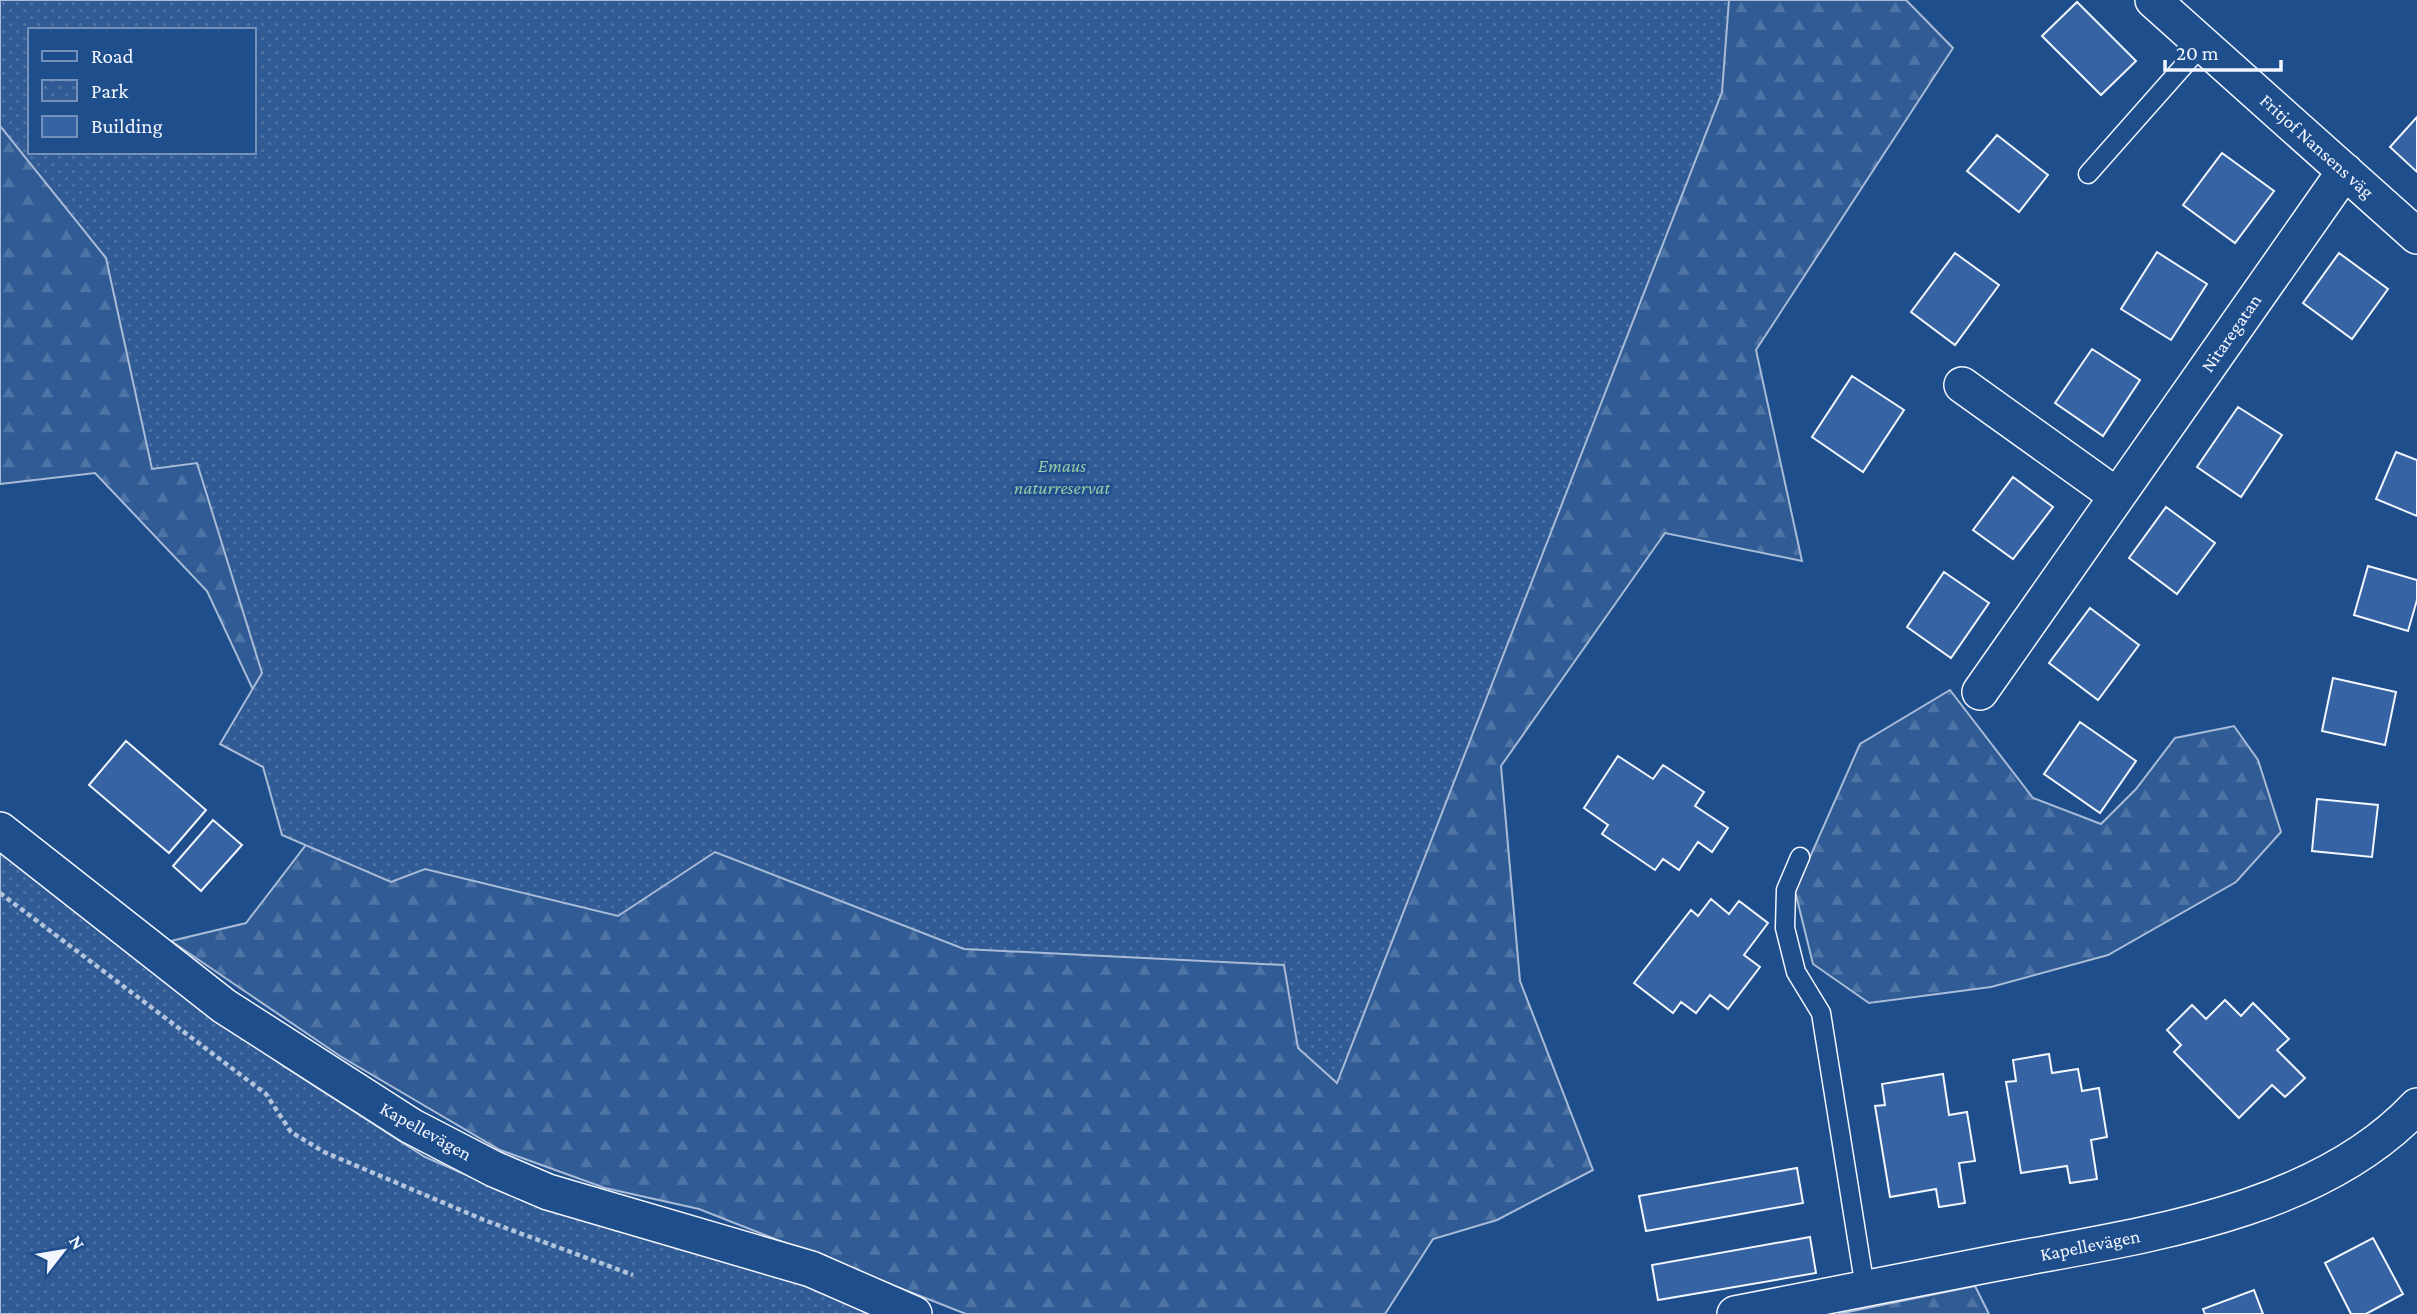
<svg xmlns="http://www.w3.org/2000/svg" width="2417" height="1314" font-family="'Crimson Pro',serif">
	<style>
		.forest { fill: url(#forest-firs); stroke: #a8bbd7; stroke-width: 2; fill-rule: evenodd }
		.park { fill: url(#park-dots); stroke: #a8bbd7; stroke-width: 2; fill-rule: evenodd }
		.building { fill: #3563a3; stroke: #f2f6ff; stroke-width: 2 }
		.lines { fill: none; stroke-linecap: round; stroke-linejoin: round }
		.service-casing { stroke: #f2f6ff; stroke-width: 21 }
		.minor-casing { stroke: #f2f6ff; stroke-width: 38 }
		.path { stroke: #b3c4dc; stroke-width: 4.5; stroke-dasharray: 5 3.5; stroke-linecap: butt }
		.service { stroke: #1f4e8c; stroke-width: 18 }
		.minor { stroke: #1f4e8c; stroke-width: 35 }
		.labels { text-anchor: middle; dominant-baseline: central; stroke-width: 5; stroke-linejoin: round; paint-order: stroke }
		.street-label { font-size: 19px; fill: #f2f6ff; stroke: #1f4e8c }
		.park-label { font-size: 19px; font-style: italic; fill: #97c8a6; stroke: #1f4e8c }
	</style>
	<defs>
		<pattern id="forest-firs" width="22" height="20" patternUnits="userSpaceOnUse" patternTransform="scale(1.75)"><rect width="22" height="20" fill="#305b95"/><path d="M5 1l3.5 6h-7zM16 11l3.5 6h-7z" fill="#4e73a5"/></pattern>
		<pattern id="park-dots" width="8" height="8" patternUnits="userSpaceOnUse" patternTransform="scale(1.75)"><rect width="8" height="8" fill="#305b95"/><path d="M2 2h.1M6 6h.1" fill="none" stroke="#4e73a5" stroke-width="1.8" stroke-linecap="round"/></pattern>
	</defs>
	<rect width="100%" height="100%" fill="#1f4e8c"/>
	<path class="forest" d="M0,0H1906L1953,48L1756,350L1802,561L1665,533L1501,766L1520,981L1593,1170L1497,1220L1433,1239L1385,1314H966L699,1209L605,1188L500,1150L340,1056L171,941L246,923L318,829L207,591L95,473L0,484ZM30,30H254V152H30Z
		M1950,690L2033,798L2101,824L2136,789L2175,738L2234,726L2258,760L2281,832L2236,882L2108,955L1991,987L1869,1003L1813,964L1795,891L1860,744Z
		M1975,1286L1989,1314H1838Z"/>
	<path class="park" d="M0,0H1729L1722,92L1337,1083L1298,1048L1284,965L964,949L715,852L618,916L425,869L391,882L282,835L263,767L220,744L262,673L197,463L152,469L106,258L0,126ZM30,30H254V152H30Z
		M0,846L200,1008L285,1067L425,1157L520,1198L617,1231H628L831,1287L885,1314H0Z"/>
	<path class="building" d="M2077,2L2136,61L2101,95L2042,36Z
		M2417,117V172L2390,147Z
		M1997,135L2048,175L2019,212L1967,171Z
		M2222,153L2274,191L2235,243L2183,205Z
		M2157,252L2207,284L2171,340L2121,309Z
		M1955,253L1999,285L1955,345L1911,312Z
		M2339,253L2388,289L2352,339L2303,303Z
		M2092,349L2140,380L2103,436L2055,403Z
		M1852,376L1904,410L1863,472L1812,437Z
		M2238,407L2282,435L2241,497L2197,467Z
		M2396,452L2417,460V516L2376,499Z
		M2013,477L2053,507L2013,559L1973,530Z
		M2166,507L2215,543L2177,594L2129,558Z
		M2368,566L2417,580V600L2408,631L2354,615Z
		M1944,572L1989,603L1951,658L1907,627Z
		M2090,608L2139,645L2098,700L2049,663Z
		M2333,678L2396,692L2385,745L2322,731Z
		M2080,722L2136,761L2100,813L2044,774Z
		M126,741L206,810L169,853L89,785Z
		M1618,756L1653,779L1663,765L1704,792L1695,806L1728,828L1712,852L1698,842L1679,870L1663,859L1655,870L1602,834L1608,825L1584,808Z
		M2317,799L2378,805L2372,857L2312,851Z
		M213,820L242,845L201,891L173,866Z
		M1711,899L1729,914L1739,901L1768,923L1744,955L1760,967L1728,1009L1710,995L1696,1013L1681,1002L1673,1013L1634,983L1691,910L1698,916Z
		M2225,1000L2241,1016L2253,1003L2289,1039L2277,1050L2305,1078L2285,1097L2272,1085L2239,1118L2174,1052L2181,1045L2167,1030L2192,1005L2206,1019Z
		M2049,1054L2052,1073L2078,1069L2082,1091L2099,1088L2107,1137L2091,1140L2097,1179L2070,1183L2067,1166L2021,1173L2006,1082L2016,1081L2013,1060Z
		M1943,1074L1949,1115L1967,1112L1975,1161L1959,1163L1965,1203L1939,1207L1936,1189L1890,1197L1875,1106L1885,1105L1882,1084Z
		M1797,1168L1803,1203L1646,1231L1639,1196Z
		M1810,1237L1816,1273L1658,1300L1652,1265Z
		M2373,1238L2403,1294L2366,1314H2351L2325,1263Z
		M2254,1290L2263,1314H2205L2203,1309Z"/>
	<g class="lines">
		<defs>
			<path id="service" d="M2088,174L2203,44
				M1800,857L1786,890L1785,928L1796,972L1821,1013L1865,1288"/>
			<path id="minor" d="M2153,0L2417,236
				M1962,385L2117,496
				M1980,692L2345,171
				M0,830L224,1006L411,1126L494,1169L548,1192L811,1269L914,1314
				M1735,1314C1822,1297 1909,1280 1996,1263C2136,1236 2315,1215 2417,1106"/>
		</defs>
		<use href="#service" class="service-casing"/>
		<use href="#minor" class="minor-casing"/>
		<path class="path" d="M0,893L266,1094L291,1132L324,1152L484,1220L633,1275"/>
		<use href="#service" class="service"/>
		<use href="#minor" class="minor"/>
	</g>
	<g class="labels">
		<g class="street-label">
			<text transform="translate(2317 146) rotate(42)">Fritjof Nansens väg</text>
			<text transform="translate(2231 333) rotate(-55)">Nitaregatan</text>
			<text transform="translate(426 1131) rotate(29)">Kapellevägen</text>
			<text transform="translate(2090 1245) rotate(-11)">Kapellevägen</text>
		</g>
		<g class="park-label">
			<text x="1062" y="465">Emaus<tspan x="1062" dy="22">naturreservat</tspan></text>
		</g>
	</g>
	<rect x="28" y="28" width="228" height="126" fill="#1f4e8c" stroke="#7391ba" stroke-width="2"/>
	<rect x="42" y="51" width="35" height="10" fill="#1f4e8c" stroke="#7391ba" stroke-width="2"/>
	<text x="91" y="63" font-size="21" fill="#f2f6ff">Road</text>
	<rect x="42" y="80" width="35" height="21" fill="url(#park-dots)" stroke="#7391ba" stroke-width="2"/>
	<text x="91" y="98" font-size="21" fill="#f2f6ff">Park</text>
	<rect x="42" y="116" width="35" height="21" fill="#3563a3" stroke="#7391ba" stroke-width="2"/>
	<text x="91" y="133" font-size="21" fill="#f2f6ff">Building</text>
	<g transform="translate(63 1251) rotate(59)" stroke="#1f4e8c" stroke-width="5" paint-order="stroke">
	<path d="M0-5L12 26L0 18L-12 26Z" fill="#f2f6ff"/>
	<text y="-10" font-size="19" font-weight="bold" text-anchor="middle" fill="#f2f6ff">N</text>
	</g>
	<path d="M2165 60v10h116v-10" fill="none" stroke="#f2f6ff" stroke-width="3.5"/>
	<text x="2176" y="60" font-size="21" fill="#f2f6ff" stroke="#1f4e8c" stroke-width="5" paint-order="stroke">20 m</text>
</svg>
